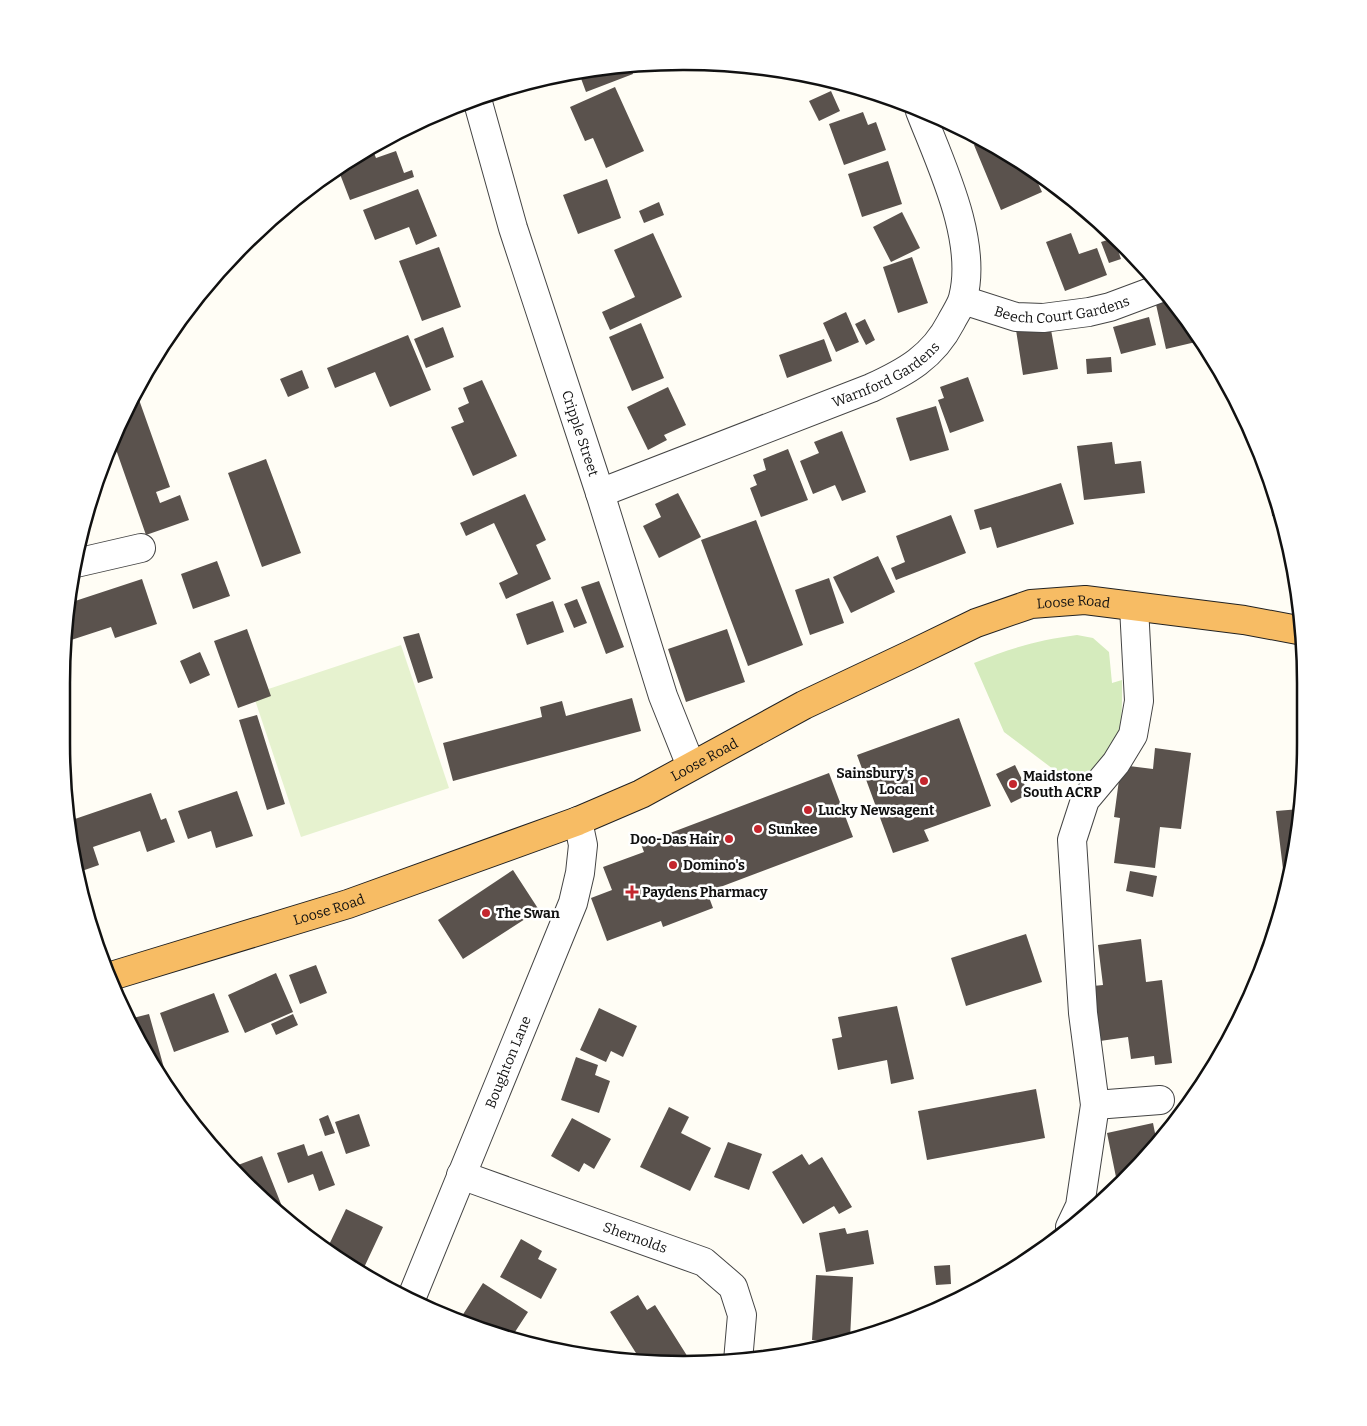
<svg xmlns="http://www.w3.org/2000/svg" width="1367" height="1426" font-family="Bitter,serif">
	<style>
		.green { fill: #d5ebbd }
		.pitch { fill: #e6f2cf }
		.building { fill: #5a524d }
		.lines { fill: none; stroke-linecap: round; stroke-linejoin: round }
		.minor-casing { stroke: #444; stroke-width: 30 }
		.trunk-casing { stroke: #222; stroke-width: 30 }
		.minor { stroke: #fff; stroke-width: 28 }
		.trunk { stroke: #f7bc64; stroke-width: 28 }
		.poi-dot { fill: #c4262e; stroke: #fff; stroke-width: 2 }
		.labels { text-anchor: middle; dominant-baseline: central; stroke-width: 5; stroke-linejoin: round; paint-order: stroke }
		.street-label { font-size: 14px; fill: #111; stroke: #fff }
		.poi-label { font-size: 14px; font-weight: bold; fill: #111; stroke: #fff; text-anchor: start }
		.rim { fill: none; stroke: #111; stroke-width: 2.5 }
	</style>
	<rect width="100%" height="100%" fill="#fffdf5"/>
	<path class="green" d="M1077,635L1093,638L1109,652L1112,683L1122,680C1122,709 1124,752 1100,773C1094,777 1085,780 1079,784L1057,772L1004,732L974,663C1011,648 1038,640 1077,635Z"/>
	<path class="pitch" d="M401,645L449,788L301,837L253,694Z"/>
	<path class="building" d="M630,65L633,74L586,92L579,73Z
		M813,78L819,79L823,80L815,83Z
		M615,87L644,151L606,168L593,138L585,141L570,107Z
		M831,91L840,111L819,121L809,101Z
		M863,112L868,125L876,122L886,150L844,165L829,124Z
		M985,140L994,144L1033,172L1042,192L1001,210L974,145Z
		M372,148L376,158L396,151L404,173L412,170L414,177L350,200L338,169Z
		M888,161L902,204L862,217L848,174Z
		M607,179L621,218L578,234L563,195Z
		M418,189L437,236L416,245L409,227L375,240L363,210Z
		M659,202L664,215L644,223L639,211Z
		M902,212L920,248L891,262L873,227Z
		M653,233L682,297L610,330L602,312L635,297L614,250Z
		M1071,233L1079,254L1097,248L1107,275L1065,291L1046,242Z
		M1114,238L1121,259L1109,263L1101,242Z
		M439,247L461,307L422,321L399,261Z
		M1123,247L1135,260L1128,262Z
		M912,257L928,303L898,313L883,267Z
		M1170,297L1177,304L1200,341L1166,349L1155,300Z
		M846,312L859,342L836,352L823,323Z
		M1149,317L1156,345L1121,354L1113,327Z
		M865,319L875,340L866,345L855,324Z
		M641,323L664,378L632,391L609,337Z
		M1050,324L1058,369L1023,375L1016,330Z
		M443,327L454,357L426,368L414,339Z
		M408,335L431,390L390,407L375,372L335,388L327,368Z
		M824,339L832,361L787,378L779,355Z
		M1111,357L1112,372L1087,374L1086,359Z
		M302,370L309,388L288,397L280,379Z
		M968,377L984,421L950,433L938,400L944,398L940,387Z
		M482,380L517,456L473,476L451,427L464,422L458,408L469,403L463,388Z
		M668,387L686,425L664,435L667,440L648,450L627,407Z
		M137,394L170,487L156,492L160,503L180,495L189,520L146,535L113,441L134,395Z
		M936,406L949,450L910,461L896,418Z
		M842,431L866,492L842,501L835,485L813,494L800,461L819,453L814,442Z
		M1112,442L1115,464L1141,461L1145,493L1084,500L1077,446Z
		M788,449L808,500L761,517L750,488L757,485L753,475L766,470L763,459Z
		M266,459L301,553L262,567L228,473Z
		M1061,483L1074,524L997,548L991,527L980,530L974,510Z
		M1270,484L1282,515L1272,516Z
		M678,493L701,537L659,558L643,526L661,517L655,504Z
		M525,494L546,540L536,545L551,579L506,599L499,583L518,574L494,523L466,536L460,523Z
		M951,515L966,553L896,580L891,568L905,562L896,536Z
		M756,520L803,645L748,666L701,540Z
		M85,523L88,532L82,534L84,529Z
		M878,556L895,592L851,613L833,577Z
		M217,561L230,596L193,609L181,574Z
		M829,578L844,623L810,635L795,590Z
		M142,579L157,624L115,638L111,627L65,642L66,604Z
		M599,581L624,647L606,654L581,587Z
		M577,599L587,623L574,628L564,604Z
		M553,601L564,632L527,645L516,614Z
		M247,629L271,696L238,708L214,641Z
		M727,629L745,682L686,702L668,649Z
		M419,633L433,678L418,683L403,637Z
		M200,652L210,675L190,684L180,661Z
		M632,698L641,731L453,781L443,743L542,717L540,707L562,701L566,716Z
		M257,715L285,804L267,810L239,720Z
		M959,718L991,806L924,830L929,841L893,853L857,755Z
		M1155,748L1191,753L1181,829L1160,827L1155,868L1114,863L1120,818L1114,817L1121,765L1153,769Z
		M1015,765L1029,794L1011,803L996,774Z
		M829,773L853,837L707,892L713,908L663,927L661,921L607,941L591,898L612,890L603,867L644,852L641,844Z
		M237,791L253,836L216,848L211,831L188,839L178,811Z
		M151,793L161,820L166,818L175,842L147,852L140,831L93,847L99,865L76,873L73,864L69,821Z
		M1300,809L1286,894L1276,811Z
		M513,870L539,910L463,959L438,920Z
		M1130,871L1157,876L1153,897L1126,891Z
		M1026,934L1042,982L966,1006L951,958Z
		M1141,939L1146,982L1162,980L1172,1063L1155,1065L1154,1056L1131,1059L1128,1037L1100,1041L1093,986L1103,985L1098,945Z
		M316,965L327,993L300,1004L289,975Z
		M276,973L293,1012L245,1033L228,995Z
		M214,993L229,1032L174,1052L160,1013Z
		M897,1006L914,1079L891,1084L887,1060L838,1070L832,1039L842,1037L838,1017Z
		M599,1008L637,1026L623,1057L611,1051L606,1062L580,1050Z
		M149,1014L164,1068L157,1070L129,1019Z
		M293,1014L298,1025L276,1035L271,1024Z
		M576,1057L598,1065L595,1075L610,1081L599,1113L561,1100Z
		M1036,1089L1045,1138L927,1160L918,1111Z
		M669,1107L689,1117L681,1133L711,1148L690,1191L640,1167Z
		M359,1114L370,1146L346,1154L335,1122Z
		M328,1115L335,1133L325,1136L319,1119Z
		M572,1118L611,1139L594,1169L584,1163L579,1172L551,1156Z
		M1153,1123L1157,1143L1127,1175L1116,1177L1107,1133Z
		M728,1142L762,1154L749,1190L714,1177Z
		M304,1144L308,1156L322,1151L335,1185L319,1191L313,1174L288,1183L277,1153Z
		M802,1154L809,1165L822,1157L852,1207L839,1214L834,1206L803,1224L772,1172Z
		M262,1156L283,1209L275,1212L242,1175L238,1165Z
		M1112,1190H1113L1102,1201V1196Z
		M346,1209L383,1227L361,1274L327,1249Z
		M845,1228L847,1234L868,1230L874,1264L826,1272L819,1233Z
		M521,1239L542,1251L538,1259L557,1269L541,1299L500,1277Z
		M950,1265L951,1284L936,1285L934,1266Z
		M816,1275L853,1277L850,1339L833,1342L812,1340Z
		M483,1283L528,1312L511,1338L488,1333L462,1316Z
		M638,1295L647,1310L655,1305L691,1362L641,1361L610,1312Z"/>
	<g class="lines">
		<defs>
			<g id="minor">
				<path id="s1" d="M477,99L513,228L600,493L663,696L691,766"/>
				<path id="s2" d="M963,300L1016,317L1043,318L1089,312L1110,307L1161,288"/>
				<path id="s3" d="M600,493L871,388C906,372 933,357 951,322C955,314 961,306 963,298C978,240 941,165 920,111"/>
				<path d="M76,563L141,548"/>
				<path d="M1095,1105L1160,1100"/>
				<path id="s4" d="M461,1175L704,1262L733,1287L742,1315L738,1361"/>
				<path d="M1070,1227L1080,1206L1095,1105L1083,1013L1072,840L1085,800L1116,763L1133,735L1139,701L1134,607"/>
				<path id="s5" d="M411,1299L573,903L580,873L583,845L578,821"/>
			</g>
			<g id="trunk">
				<path id="s6" d="M108,977L348,904L578,821L641,794L804,705L910,655L976,623L1031,604L1085,600L1244,620L1303,631"/>
			</g>
		</defs>
		<use href="#minor" class="minor-casing"/>
		<use href="#trunk" class="trunk-casing"/>
		<use href="#minor" class="minor"/>
		<use href="#trunk" class="trunk"/>
	</g>
	<g class="poi-dot">
		<circle cx="924" cy="781" r="5"/>
		<circle cx="1013" cy="784" r="5"/>
		<circle cx="808" cy="810" r="5"/>
		<circle cx="758" cy="829" r="5"/>
		<circle cx="729" cy="839" r="5"/>
		<circle cx="673" cy="865" r="5"/>
		<path d="M629.5 884.5h5v5h5v5h-5v5h-5v-5h-5v-5h5z"/>
		<circle cx="486" cy="913" r="5"/>
	</g>
	<g class="labels">
		<g class="street-label">
			<text stroke="none"><textPath href="#s2" startOffset="102">Beech Court Gardens</textPath></text>
			<text stroke="none"><textPath href="#s3" startOffset="310">Warnford Gardens</textPath></text>
			<text stroke="none"><textPath href="#s1" startOffset="350">Cripple Street</textPath></text>
			<text stroke="none"><textPath href="#s6" startOffset="1041">Loose Road</textPath></text>
			<text stroke="none"><textPath href="#s6" startOffset="636">Loose Road</textPath></text>
			<text stroke="none"><textPath href="#s6" startOffset="231">Loose Road</textPath></text>
			<text stroke="none"><textPath href="#s5" startOffset="256">Boughton Lane</textPath></text>
			<text stroke="none"><textPath href="#s4" startOffset="185">Shernolds</textPath></text>
		</g>
		<g class="poi-label">
			<text x="914" y="773" text-anchor="end">Sainsbury's<tspan x="914" dy="16">Local</tspan></text>
			<text x="1023" y="776">Maidstone<tspan x="1023" dy="16">South ACRP</tspan></text>
			<text x="818" y="810">Lucky Newsagent</text>
			<text x="768" y="829">Sunkee</text>
			<text x="719" y="839" text-anchor="end">Doo-Das Hair</text>
			<text x="683" y="865">Domino's</text>
			<text x="642" y="892">Paydens Pharmacy</text>
			<text x="496" y="913">The Swan</text>
		</g>
	</g>
	<path d="M0 0H1367V1426H0ZM683 70H684A613 613 0 0 1 1297 683V743A613 613 0 0 1 684 1356H683A613 613 0 0 1 70 743V683A613 613 0 0 1 683 70Z" fill="#fff" fill-rule="evenodd"/>
	<path class="rim" d="M683 70H684A613 613 0 0 1 1297 683V743A613 613 0 0 1 684 1356H683A613 613 0 0 1 70 743V683A613 613 0 0 1 683 70Z"/>
</svg>
